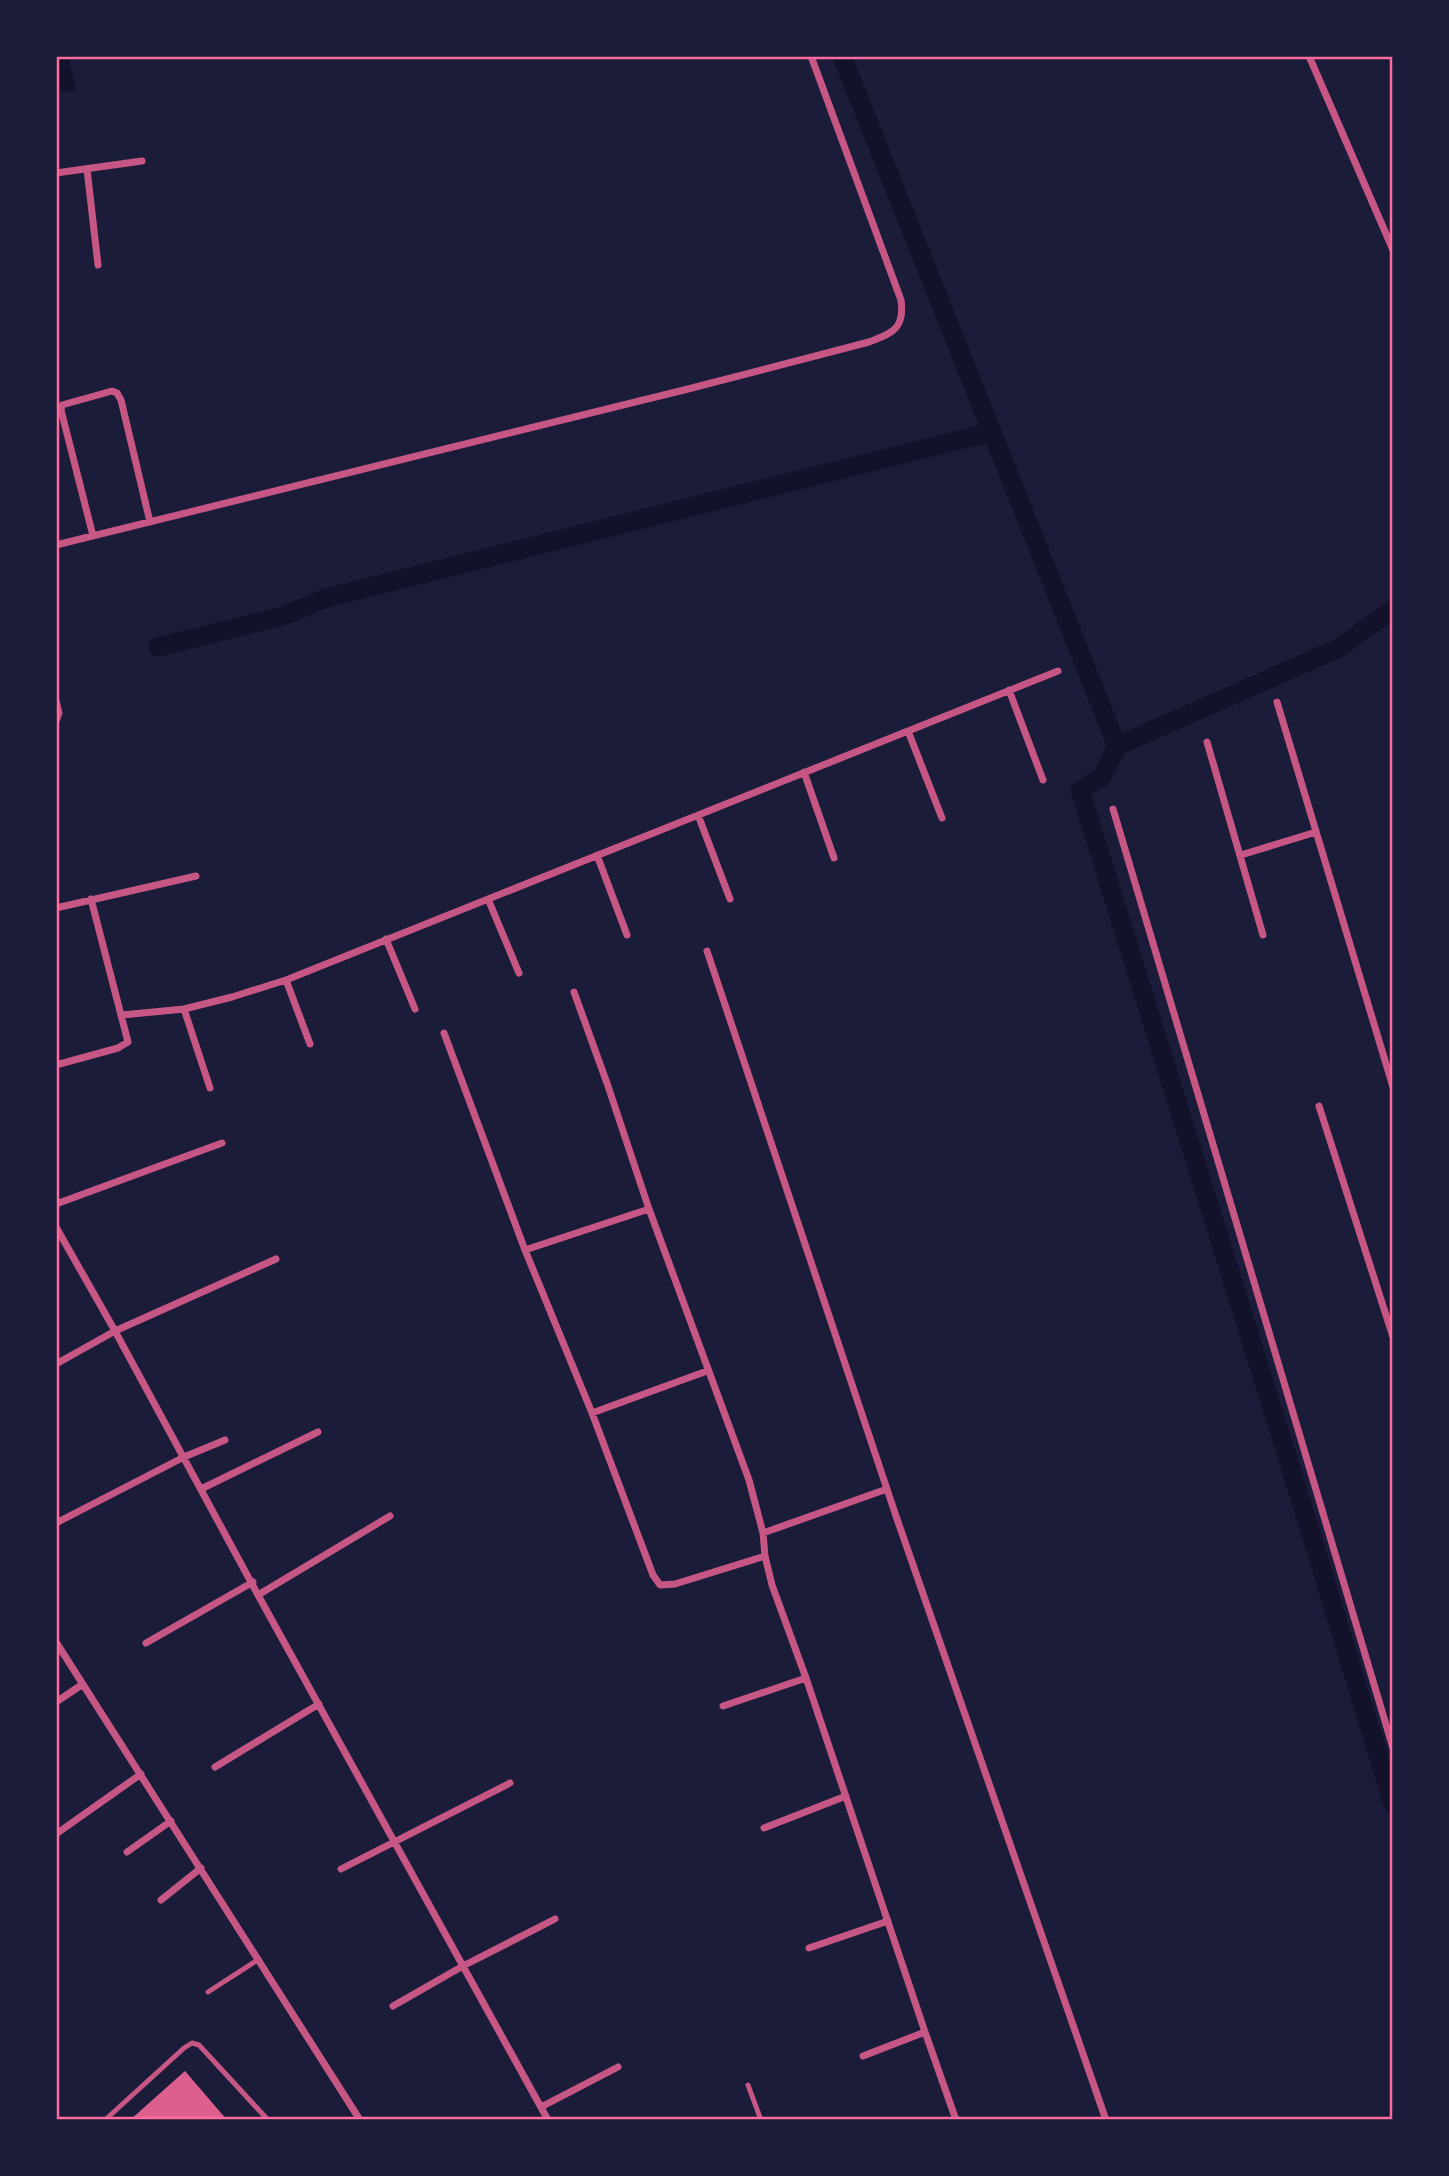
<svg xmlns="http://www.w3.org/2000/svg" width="1449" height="2176" font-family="Ubuntu,sans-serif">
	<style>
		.water { fill: #12122b }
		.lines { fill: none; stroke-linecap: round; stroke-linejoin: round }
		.canal { stroke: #12122b; stroke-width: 19 }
		.building { fill: #dd5f8e }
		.service { stroke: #c65784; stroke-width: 5 }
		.minor { stroke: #c65784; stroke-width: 7 }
		.neatline { fill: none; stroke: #ff6b9d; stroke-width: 2.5 }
	</style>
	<rect width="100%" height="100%" fill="#1b1b3a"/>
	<path class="water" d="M56,56H68L76,90L56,93Z"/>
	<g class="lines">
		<path class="canal" d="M842,56L1117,746L1339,648L1393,609
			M158,647L283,616L326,598L992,432
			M1117,746L1102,777L1080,790L1301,1501L1393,1804"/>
	</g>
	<path class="building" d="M185,2071L227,2120H130Z"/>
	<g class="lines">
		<path class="service" d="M208,1992L259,1959
			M748,2085L761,2120
			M105,2120L184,2048L192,2043L199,2045L268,2120"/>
		<path class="minor" d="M1309,56L1393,250
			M87,169L98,265
			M56,173L142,161
			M93,536L61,410L62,405L112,391L117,393L121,400L150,522
			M56,545L688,389L869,342C893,333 905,328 901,300L811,56
			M1009,690L1043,780
			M56,701L59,713L56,721
			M1277,702L1393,1087
			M908,731L942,818
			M1207,742L1263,935
			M804,772L834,858
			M1113,809L1393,1748
			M698,815L730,899
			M597,855L627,935
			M1241,855L1316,832
			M488,899L519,973
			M56,908L196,876
			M386,939L415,1009
			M707,951L896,1516L1106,2120
			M286,980L310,1044
			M574,992L608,1086L649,1209L749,1480L763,1533L765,1556L772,1585L806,1678L925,2032L956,2120
			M184,1009L210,1088
			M122,1015L184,1009L232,997L286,980L1058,671
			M444,1033L525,1250L592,1413L653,1575L660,1585L675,1584L765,1556
			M56,1065L118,1048L128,1042L91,899
			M1319,1106L1393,1337
			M56,1204L222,1143
			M56,1227L115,1331L258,1595L548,2120
			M525,1250L649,1209
			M56,1364L115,1331L276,1259
			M592,1413L707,1371
			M201,1489L318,1432
			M58,1522L184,1457L225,1440
			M763,1533L887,1489
			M258,1595L390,1516
			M56,1642L360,2120
			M146,1643L253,1582
			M56,1702L83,1684
			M723,1706L806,1678
			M215,1767L319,1704
			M764,1828L846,1796
			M56,1834L141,1774
			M127,1852L171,1821
			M341,1869L510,1783
			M161,1900L201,1868
			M809,1948L888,1921
			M393,2006L463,1966L555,1919
			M863,2056L925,2032
			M541,2107L618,2067"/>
	</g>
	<rect width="1449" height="2176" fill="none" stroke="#1b1b3a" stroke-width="116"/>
	<rect x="58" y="58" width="1333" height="2060" class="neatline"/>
</svg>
